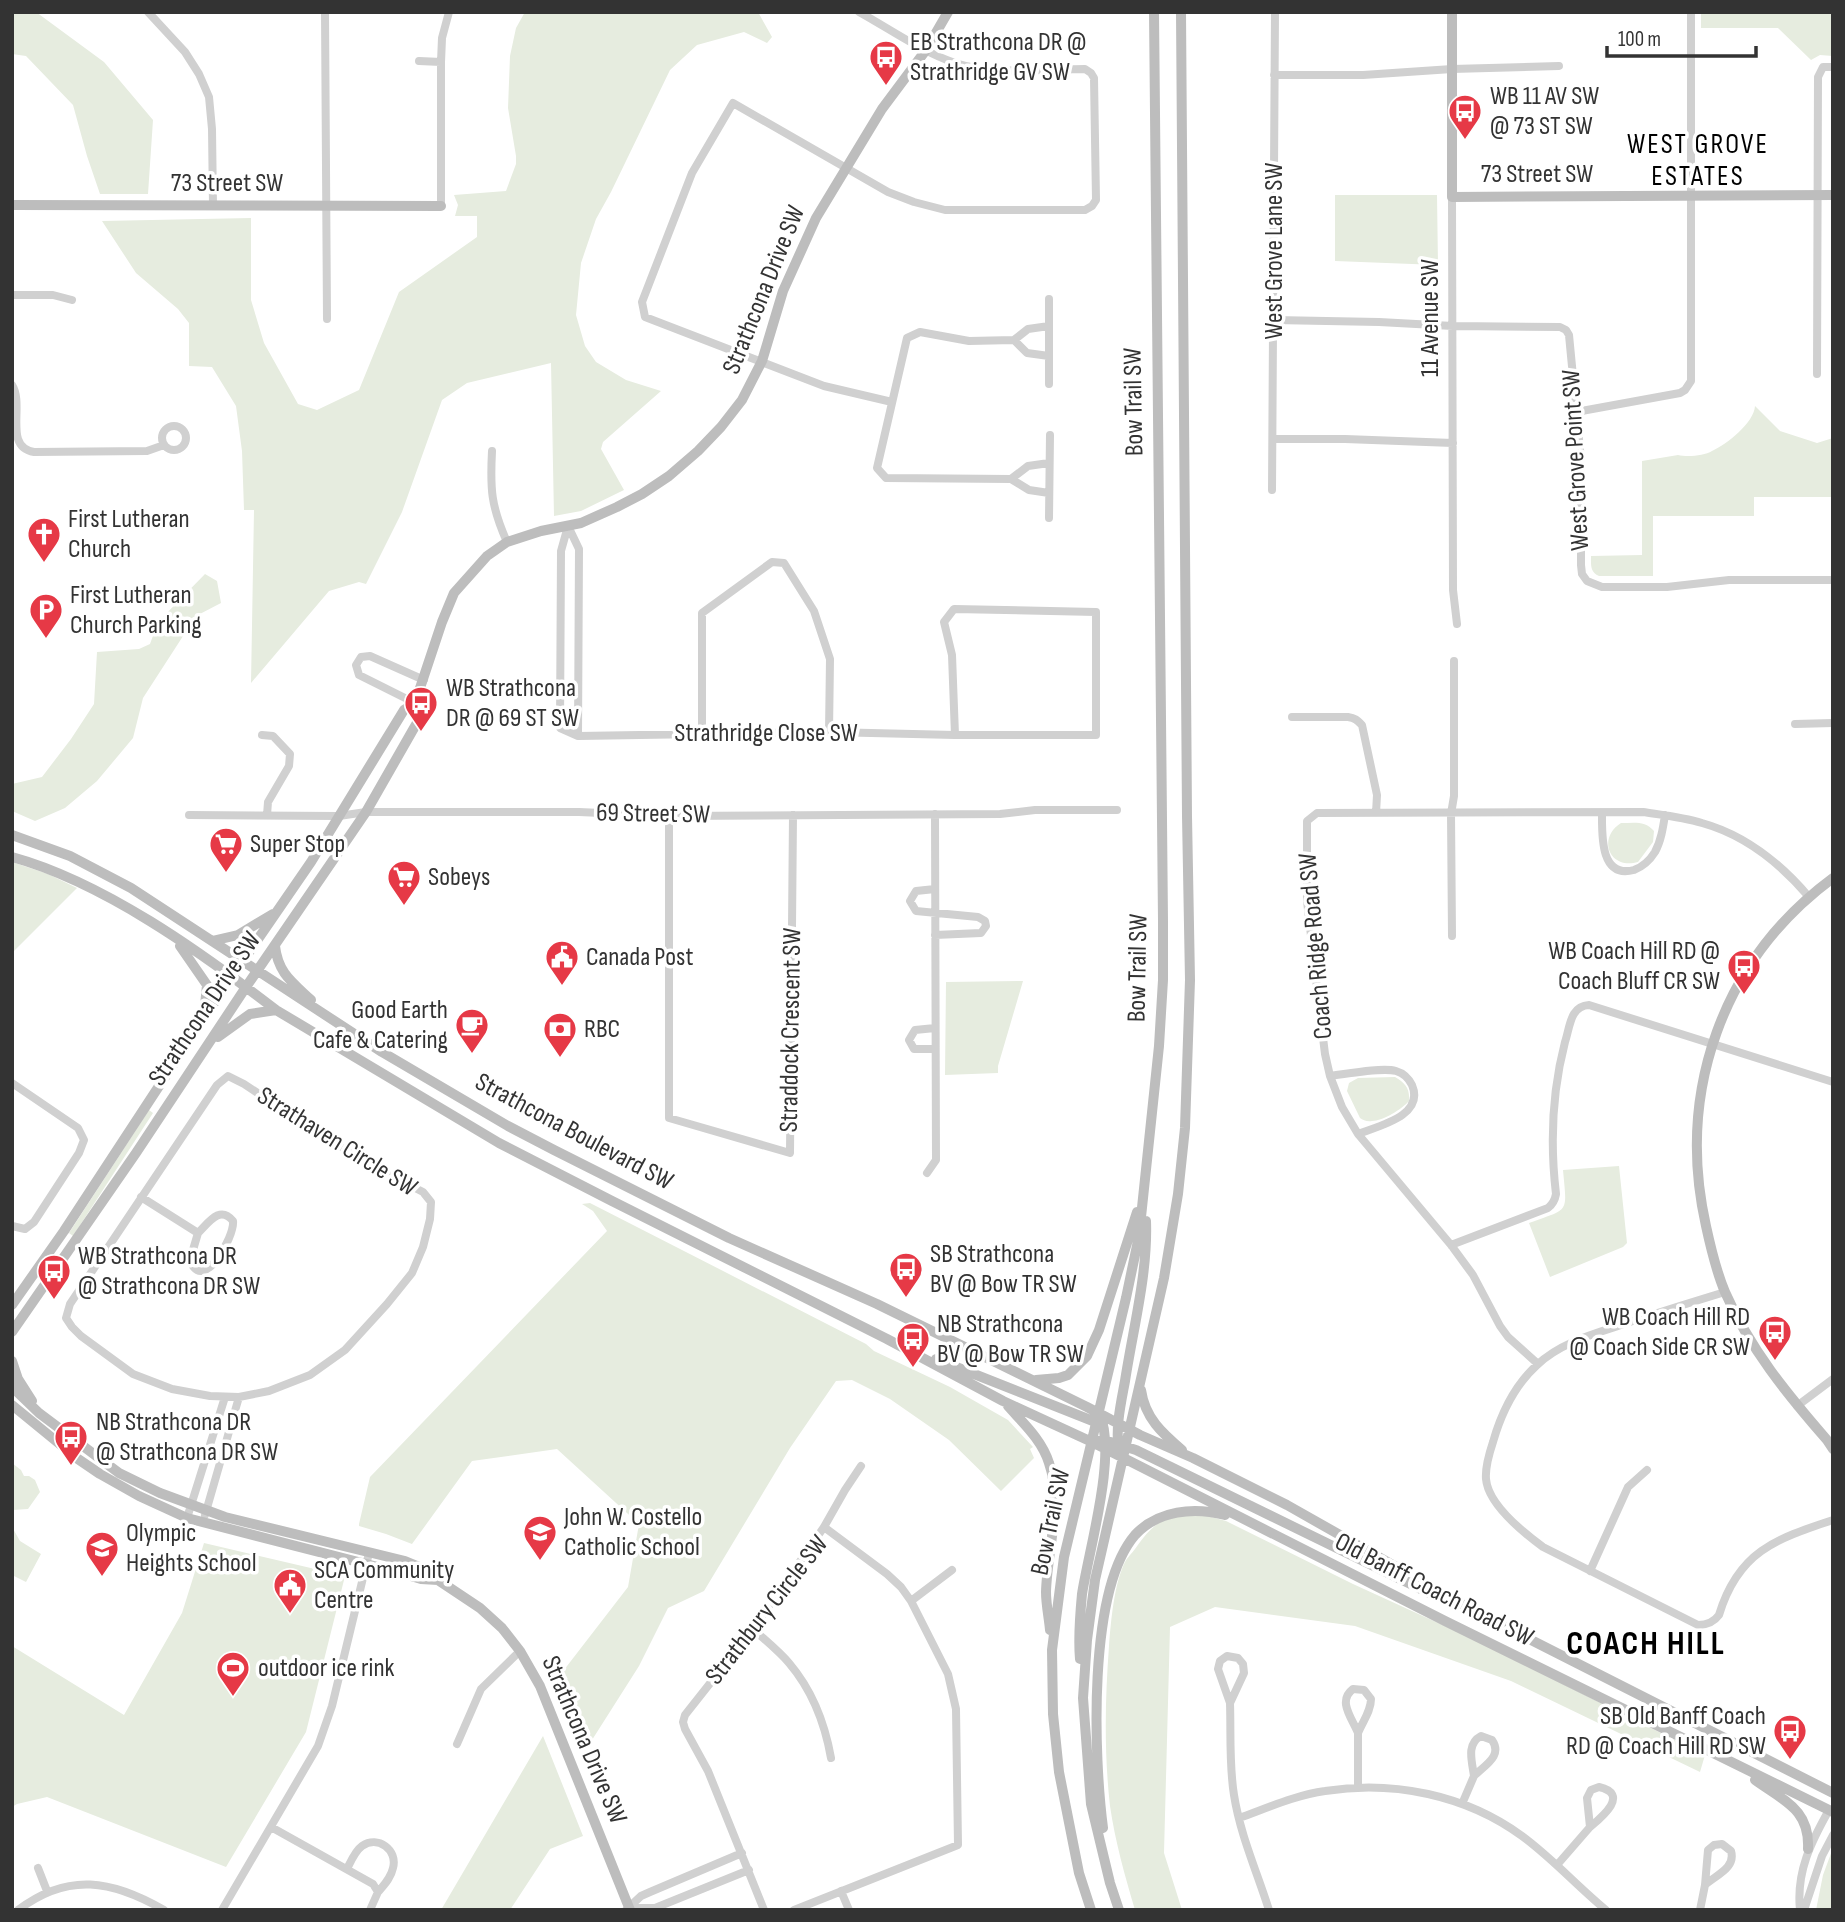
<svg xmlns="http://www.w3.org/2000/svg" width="1845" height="1922" font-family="'Sofia Sans Condensed',sans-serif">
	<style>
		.green { fill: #e6ecdf }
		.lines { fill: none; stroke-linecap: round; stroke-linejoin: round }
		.street { stroke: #d0d0d0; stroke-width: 8 }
		.secondary { stroke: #bdbdbd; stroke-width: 10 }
		.labels { text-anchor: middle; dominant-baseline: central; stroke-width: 7; stroke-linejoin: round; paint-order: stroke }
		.poi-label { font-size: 26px; fill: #333; stroke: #fff; text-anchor: start }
		.street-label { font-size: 26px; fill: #333; stroke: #fff }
		.neighbourhood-label { font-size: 28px; letter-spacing: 2px; fill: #000; stroke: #fff }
		.district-label { font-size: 33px; font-weight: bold; letter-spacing: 2px; fill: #000; stroke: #fff }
	</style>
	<rect width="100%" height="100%" fill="#fff"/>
	<path class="green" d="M12,12H36L104,62L153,120L148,194H100L87,156L73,105L26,56L12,54Z
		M525,12H758L772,37L767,43L744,32L697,45L670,70L611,192L596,219L581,263L576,315L585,346L596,362L626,380L661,391L603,442L601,449L624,490L581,511L554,516L551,363L467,383L442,400L402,512L366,584L359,582L329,591L251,683L254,510H244L242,451L236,406L212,367L189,366V323L178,309L136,273L102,221L251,218V300L264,343L298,404L317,410L359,390L399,292L477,237V216H455L458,205L454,195L506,191L516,164V156L508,108L510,56L516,28Z
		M1701,12H1833V56L1820,55L1811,60L1778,28H1701Z
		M1335,195H1437L1438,265L1335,261Z
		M1755,406L1780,431L1817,443L1833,438V497H1754V516H1653V576H1599C1590,572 1591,565 1591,556L1642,555V461L1678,455C1687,457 1704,456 1712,451C1727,444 1754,423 1755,406Z
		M205,574L217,581L221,603L196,616L143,698L133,738L97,781L65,808L35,821L12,811V784L42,777L71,739L94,704L97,652L139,649L150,644L158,622Z
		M1621,823C1633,823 1645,820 1654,831L1653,842L1638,862C1609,870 1597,838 1621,823Z
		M12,862L48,874L77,888L12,953Z
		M1023,981L998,1066V1073L945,1075L946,982Z
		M1395,1077C1405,1083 1410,1088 1409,1101C1402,1109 1383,1121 1372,1121C1367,1122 1363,1120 1360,1118L1347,1091L1349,1083L1358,1078Z
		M149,1110L153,1113L73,1236L69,1233Z
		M1619,1166L1627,1243L1623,1247L1550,1277L1529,1223C1570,1208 1567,1214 1563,1170Z
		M590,1203L866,1344L874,1351L950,1387L1008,1420L1033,1447L1030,1449L1034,1458L1001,1491L949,1440L890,1399L852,1380L836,1381L790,1448L704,1591L668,1608L639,1666L585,1751L557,1679L628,1587L639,1524L557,1449L472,1461L412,1544L386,1534L359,1526V1524L370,1477L607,1231L593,1211L582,1204Z
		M12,1463L21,1470L24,1476H29L35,1480L40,1492L28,1509L13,1510L12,1513Z
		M1179,1514L1204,1515L1226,1521L1353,1584L1460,1633L1705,1755L1700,1772L1511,1681L1355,1626L1215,1607L1170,1627L1164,1853L1182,1910H1135C1125,1876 1115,1841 1110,1806C1104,1752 1105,1700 1109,1646C1111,1621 1114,1584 1125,1562C1127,1558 1132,1553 1135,1549C1150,1528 1155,1523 1179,1514Z
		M12,1527L20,1541L41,1554L26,1582L12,1575Z
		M204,1543L345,1576L306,1732L226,1867L47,1797L17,1804L12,1807V1646L124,1715L182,1613Z
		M543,1736L583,1836L550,1849L510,1910H441Z
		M1833,1848V1910H1816L1823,1875Z"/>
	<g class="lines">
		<path class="street" d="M148,12L185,52L199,74L209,97L212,129L213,206
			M325,12L327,319
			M859,12C890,29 922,52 955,63C992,75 1046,69 1085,69L1091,73L1094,78L1096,200L1092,206L1085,210H945L914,202L888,192L733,103L692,173L642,302L645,317L824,386L892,402
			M419,61L441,62
			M1274,75H1363L1452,69L1559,66
			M1452,197L1453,590L1457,624
			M441,206V62L442,38L449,12
			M12,295H53L72,300
			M1274,320L1379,322L1453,326L1560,327L1566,330L1569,335L1581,460V565L1582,574L1587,581L1602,587H1667L1729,580H1833
			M1049,326L1028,329L1014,340L969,341L920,332L907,338L877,468L886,478L1011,479L1029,490L1049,493
			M1014,340L1027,353L1049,356
			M1817,374L1818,77L1823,67H1833
			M1049,384V299
			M12,385C25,405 3,447 34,452L147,451L164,445
			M1576,412L1680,393L1685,390L1691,381V12
			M162 438a12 12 0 1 1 24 0a12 12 0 1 1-24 0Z
			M1274,439H1345L1453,443
			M492,451C490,489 491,506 507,542
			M1011,479L1028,466L1049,463
			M1272,490L1275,12
			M1049,518L1050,435
			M568,526L561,551L560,728L578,736L829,732L955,735
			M568,526L579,549L578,736
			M954,609L1096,612V735H955L952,655L944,622Z
			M415,703L359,675L356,665L361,657L370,656L424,680
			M1292,717H1348C1355,718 1357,720 1362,725L1377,795L1376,813
			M1795,724L1833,723
			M702,733V613L772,562L784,563L814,611L830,659L829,732
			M262,735L273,736L290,754L289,766L268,802L267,815
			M1602,813C1602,835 1600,879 1634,870C1642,867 1650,860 1655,852C1661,841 1663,828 1665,815
			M189,815L339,816L366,812H579L669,816L1000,814L1035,810H1117
			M669,816V1118L790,1153L793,815
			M935,889L916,891L910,901L916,911L978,917L985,921L986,926L981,933L935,935
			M1452,936L1451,814L1454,796V661
			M935,1028L915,1030L909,1040L914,1049H935
			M228,1076L244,1084L324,1137L388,1174L423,1192L431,1202L430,1219L423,1247L412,1273L387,1304L345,1350L310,1375L269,1391L239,1397L210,1396L172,1389L133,1374L81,1336L72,1327L66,1318L70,1304L217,1085Z
			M1330,1076C1346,1074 1382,1067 1396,1071C1403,1073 1409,1079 1412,1085C1425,1116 1378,1126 1358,1134
			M12,1083L78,1128L84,1140L79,1153L34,1222L25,1229L12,1226
			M927,1173L936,1160L935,814
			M141,1197L198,1233L190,1260C203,1295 235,1236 233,1221C220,1205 209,1222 198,1233
			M1451,1245L1548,1208C1553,1204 1555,1200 1556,1194C1550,1143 1552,1092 1565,1042C1570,1027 1570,1006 1589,1005L1833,1082
			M1725,1292C1689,1303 1653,1314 1618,1326C1590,1335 1559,1344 1537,1365C1515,1385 1501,1414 1493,1442C1489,1454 1485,1467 1486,1479C1488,1504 1524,1533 1543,1547L1698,1625C1707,1625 1714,1622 1719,1615C1738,1552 1775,1539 1833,1520
			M1538,1364L1508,1337L1500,1326L1473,1275L1451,1245L1358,1134L1342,1107L1330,1076L1325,1054L1319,1005L1307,901V821L1317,813L1643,812C1663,815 1683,817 1702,823C1745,835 1781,864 1809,897
			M1797,1406L1833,1379
			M205,1515L239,1397
			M187,1518L225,1397
			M1590,1571L1628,1487L1647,1470
			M911,1601L952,1570
			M753,1629C765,1640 779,1651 789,1663C812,1690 825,1724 831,1758
			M1227,1656L1238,1658L1243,1664L1244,1673L1230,1703L1218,1669L1220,1661Z
			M1353,1689L1364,1690L1371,1699C1371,1711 1363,1721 1358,1733C1352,1718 1337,1701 1353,1689Z
			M1230,1703C1231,1733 1229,1765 1234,1795C1240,1834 1257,1872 1269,1910
			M1481,1736L1492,1740C1503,1756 1485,1765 1474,1776C1472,1761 1466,1744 1481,1736Z
			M457,1744L481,1689L520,1651
			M1358,1787V1733
			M1599,1787C1630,1794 1602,1817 1590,1827L1587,1798L1591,1790Z
			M1462,1804L1474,1776
			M1239,1818C1267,1808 1296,1795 1325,1791C1393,1780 1466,1795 1522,1836C1552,1858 1577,1886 1606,1910
			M271,1827L373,1884L378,1892L370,1910
			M1722,1844L1731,1851C1736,1868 1716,1875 1705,1885L1708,1850L1714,1845Z
			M1557,1865L1590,1827
			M38,1868L47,1891
			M347,1869C351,1861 355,1851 362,1846C378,1835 398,1850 393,1868C391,1878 384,1885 378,1892
			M841,1891L849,1910
			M629,1908H655L749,1870
			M18,1910C68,1872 112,1880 164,1910
			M222,1910L318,1746L332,1706L369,1553
			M626,1910L641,1896L650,1892L742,1853
			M764,1910L708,1771L685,1729L683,1722L685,1715L753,1629L824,1527L845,1490L861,1466
			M794,1910L958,1845L956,1709L948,1674L911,1601L901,1587L887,1574L824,1527
			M1700,1910L1705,1885
			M1800,1910C1796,1872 1811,1842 1829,1810
			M1804,1910L1822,1856L1833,1835"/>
		<path class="secondary" d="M1452,12V197L1833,195
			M12,205L441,206
			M12,835L70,856L131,888L382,1052L508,1126L554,1150L729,1238L877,1304L1087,1407L1140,1435L1193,1458L1287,1505L1474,1611L1833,1793
			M12,857C103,882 201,952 276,1010L499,1143L612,1201L887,1339L1003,1401L1092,1442L1445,1621L1833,1812
			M1833,878C1722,960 1676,1092 1706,1226C1711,1249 1716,1271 1725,1292C1750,1349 1787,1394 1827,1440L1833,1449
			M212,941L238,935L273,914
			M180,946L207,985L204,1016
			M275,946C278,973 292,982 311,1000
			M218,1037L250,1014L276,1010
			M12,1305L64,1231L203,1019L311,862L404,710L415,703
			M12,1332L136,1153L246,987L366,812L418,721L415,703L442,622L454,593L487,556L507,542L541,531L581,523L617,507L642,494L669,476L698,451L721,427L742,400L762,361L783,291L816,218L882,109L926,50L948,12
			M936,1359L1103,1425
			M12,1361L18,1379L32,1401
			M1036,1380L1059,1378L1068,1375L1087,1356L1099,1330L1137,1212
			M12,1387L39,1413L119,1473L160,1493L225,1517L405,1561L422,1568L438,1580L480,1608L502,1628L520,1651L540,1686L630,1910
			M1141,1390C1145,1418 1162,1433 1182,1450
			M12,1405L78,1459L100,1474L139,1496L187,1518L401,1573L421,1579L438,1580
			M1008,1406C1023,1423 1042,1440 1049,1463C1063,1503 1047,1551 1046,1592C1046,1605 1049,1618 1050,1630
			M1092,1442L1104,1440L1136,1450L1429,1593
			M1119,1451C1115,1428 1121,1403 1125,1381C1133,1329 1148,1273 1146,1221
			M1080,1659C1078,1637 1080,1615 1082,1594C1089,1549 1118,1452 1099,1413
			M1755,1780C1784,1801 1810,1809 1808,1849
			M1103,1828C1094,1758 1087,1591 1135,1535C1158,1510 1194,1507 1225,1515
			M1091,1910L1079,1873L1059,1772L1053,1714L1052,1650L1064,1557L1126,1298L1139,1236L1159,1046L1163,980V921L1154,12
			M1119,1910L1110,1883L1091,1804L1083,1698L1087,1640L1095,1580L1164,1278L1178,1194L1185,1128L1190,980L1187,816L1181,12"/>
	</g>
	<defs>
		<symbol id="bus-pin" viewBox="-11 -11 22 30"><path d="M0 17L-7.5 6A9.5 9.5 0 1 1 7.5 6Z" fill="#e63946" stroke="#fff"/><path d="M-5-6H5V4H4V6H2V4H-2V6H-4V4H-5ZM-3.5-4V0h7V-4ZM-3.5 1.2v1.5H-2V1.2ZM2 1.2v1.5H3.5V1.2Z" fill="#fff"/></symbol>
		<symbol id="church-pin" viewBox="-11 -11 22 30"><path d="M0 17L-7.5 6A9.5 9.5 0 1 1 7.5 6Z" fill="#e63946" stroke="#fff"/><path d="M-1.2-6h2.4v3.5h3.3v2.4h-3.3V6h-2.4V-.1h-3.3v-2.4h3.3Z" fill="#fff"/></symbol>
		<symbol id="parking-pin" viewBox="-11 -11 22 30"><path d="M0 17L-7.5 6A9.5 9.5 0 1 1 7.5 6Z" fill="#e63946" stroke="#fff"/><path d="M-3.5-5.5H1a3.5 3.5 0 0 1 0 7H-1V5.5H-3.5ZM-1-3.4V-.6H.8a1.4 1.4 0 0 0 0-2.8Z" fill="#fff"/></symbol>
		<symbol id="supermarket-pin" viewBox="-11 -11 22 30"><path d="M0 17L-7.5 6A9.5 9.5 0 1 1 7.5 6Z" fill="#e63946" stroke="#fff"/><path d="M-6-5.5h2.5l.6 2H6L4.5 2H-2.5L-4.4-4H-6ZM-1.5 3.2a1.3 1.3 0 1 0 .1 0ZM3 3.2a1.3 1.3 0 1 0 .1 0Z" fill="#fff"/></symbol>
		<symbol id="civic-pin" viewBox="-11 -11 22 30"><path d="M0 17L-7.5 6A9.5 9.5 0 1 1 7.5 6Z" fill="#e63946" stroke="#fff"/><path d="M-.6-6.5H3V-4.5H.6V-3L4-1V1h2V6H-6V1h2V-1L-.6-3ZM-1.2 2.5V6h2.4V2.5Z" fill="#fff"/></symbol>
		<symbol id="cafe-pin" viewBox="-11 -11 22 30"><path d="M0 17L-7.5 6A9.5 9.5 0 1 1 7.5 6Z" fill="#e63946" stroke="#fff"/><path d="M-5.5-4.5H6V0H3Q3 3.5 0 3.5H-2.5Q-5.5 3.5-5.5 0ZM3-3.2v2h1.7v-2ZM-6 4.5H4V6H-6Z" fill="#fff"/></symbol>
		<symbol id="bank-pin" viewBox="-11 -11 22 30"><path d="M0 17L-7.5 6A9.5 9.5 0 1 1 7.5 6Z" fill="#e63946" stroke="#fff"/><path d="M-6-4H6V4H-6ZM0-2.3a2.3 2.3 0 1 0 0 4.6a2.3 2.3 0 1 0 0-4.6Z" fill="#fff"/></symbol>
		<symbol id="school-pin" viewBox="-11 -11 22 30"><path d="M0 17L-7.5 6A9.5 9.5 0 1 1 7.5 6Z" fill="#e63946" stroke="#fff"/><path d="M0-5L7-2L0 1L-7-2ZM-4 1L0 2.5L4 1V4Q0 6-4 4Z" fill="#fff"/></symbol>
		<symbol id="stadium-pin" viewBox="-11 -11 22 30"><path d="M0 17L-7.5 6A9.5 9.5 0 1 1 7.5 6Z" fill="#e63946" stroke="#fff"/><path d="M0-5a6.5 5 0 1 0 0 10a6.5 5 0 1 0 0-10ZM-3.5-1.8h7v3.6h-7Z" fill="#fff"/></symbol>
	</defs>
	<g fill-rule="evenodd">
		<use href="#bus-pin" x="867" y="38" width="38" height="52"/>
		<use href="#bus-pin" x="1446" y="92" width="38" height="52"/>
		<use href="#church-pin" x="25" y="515" width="38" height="52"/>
		<use href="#parking-pin" x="27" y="591" width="38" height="52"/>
		<use href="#bus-pin" x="402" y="684" width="38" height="52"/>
		<use href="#supermarket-pin" x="207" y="825" width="38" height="52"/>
		<use href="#supermarket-pin" x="385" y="858" width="38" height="52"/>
		<use href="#civic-pin" x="543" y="938" width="38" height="52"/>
		<use href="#bus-pin" x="1725" y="947" width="38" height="52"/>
		<use href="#cafe-pin" x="453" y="1006" width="38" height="52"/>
		<use href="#bank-pin" x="541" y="1010" width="38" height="52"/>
		<use href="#bus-pin" x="887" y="1250" width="38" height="52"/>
		<use href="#bus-pin" x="35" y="1252" width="38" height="52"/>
		<use href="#bus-pin" x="1756" y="1313" width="38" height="52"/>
		<use href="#bus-pin" x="894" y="1320" width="38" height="52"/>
		<use href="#bus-pin" x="52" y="1418" width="38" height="52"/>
		<use href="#school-pin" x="521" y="1513" width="38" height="52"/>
		<use href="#school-pin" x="83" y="1529" width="38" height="52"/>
		<use href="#civic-pin" x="271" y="1566" width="38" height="52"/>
		<use href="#stadium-pin" x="214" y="1649" width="38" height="52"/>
		<use href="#bus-pin" x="1771" y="1712" width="38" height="52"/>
	</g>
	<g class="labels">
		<g class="poi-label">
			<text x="910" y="42">EB Strathcona DR @<tspan x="910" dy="30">Strathridge GV SW</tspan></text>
			<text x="1490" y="96">WB 11 AV SW<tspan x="1490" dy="30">@ 73 ST SW</tspan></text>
			<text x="68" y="519">First Lutheran<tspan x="68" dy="30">Church</tspan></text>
			<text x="70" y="595">First Lutheran<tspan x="70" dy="30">Church Parking</tspan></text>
			<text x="446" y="688">WB Strathcona<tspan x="446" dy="30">DR @ 69 ST SW</tspan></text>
			<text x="250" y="844">Super Stop</text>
			<text x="428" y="877">Sobeys</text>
			<text x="1720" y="951" text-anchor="end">WB Coach Hill RD @<tspan x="1720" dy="30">Coach Bluff CR SW</tspan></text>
			<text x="586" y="957">Canada Post</text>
			<text x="448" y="1010" text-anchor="end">Good Earth<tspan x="448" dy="30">Cafe &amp; Catering</tspan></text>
			<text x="584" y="1029">RBC</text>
			<text x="930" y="1254">SB Strathcona<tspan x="930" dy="30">BV @ Bow TR SW</tspan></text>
			<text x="78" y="1256">WB Strathcona DR<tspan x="78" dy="30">@ Strathcona DR SW</tspan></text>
			<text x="1750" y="1317" text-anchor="end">WB Coach Hill RD<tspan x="1750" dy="30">@ Coach Side CR SW</tspan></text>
			<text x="937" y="1324">NB Strathcona<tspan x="937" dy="30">BV @ Bow TR SW</tspan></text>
			<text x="96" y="1422">NB Strathcona DR<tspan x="96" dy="30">@ Strathcona DR SW</tspan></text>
			<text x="564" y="1517">John W. Costello<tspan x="564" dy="30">Catholic School</tspan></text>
			<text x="126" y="1533">Olympic<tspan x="126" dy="30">Heights School</tspan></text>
			<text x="314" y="1570">SCA Community<tspan x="314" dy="30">Centre</tspan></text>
			<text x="258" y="1668">outdoor ice rink</text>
			<text x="1766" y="1716" text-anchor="end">SB Old Banff Coach<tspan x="1766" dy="30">RD @ Coach Hill RD SW</tspan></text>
		</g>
		<g class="street-label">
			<text x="1537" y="174">73 Street SW</text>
			<text x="227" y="183">73 Street SW</text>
			<text transform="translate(1274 251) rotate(-90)">West Grove Lane SW</text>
			<text transform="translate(764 290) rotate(-68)">Strathcona Drive SW</text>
			<text transform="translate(1430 318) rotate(-90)">11 Avenue SW</text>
			<text transform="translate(1134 402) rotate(-91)">Bow Trail SW</text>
			<text transform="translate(1576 460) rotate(-93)">West Grove Point SW</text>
			<text x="766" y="733">Strathridge Close SW</text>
			<text transform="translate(653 814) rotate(1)">69 Street SW</text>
			<text transform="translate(1316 946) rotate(-95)">Coach Ridge Road SW</text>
			<text transform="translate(1138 968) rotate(-89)">Bow Trail SW</text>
			<text transform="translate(205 1009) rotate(-56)">Strathcona Drive SW</text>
			<text transform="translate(791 1030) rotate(-89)">Straddock Crescent SW</text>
			<text transform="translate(574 1132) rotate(28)">Strathcona Boulevard SW</text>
			<text transform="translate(337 1142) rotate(32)">Strathaven Circle SW</text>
			<text transform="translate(1051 1522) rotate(-78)">Bow Trail SW</text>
			<text transform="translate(1434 1590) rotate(27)">Old Banff Coach Road SW</text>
			<text transform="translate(767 1610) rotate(-52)">Strathbury Circle SW</text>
			<text transform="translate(584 1740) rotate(67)">Strathcona Drive SW</text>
		</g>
		<g class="neighbourhood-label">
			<text x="1698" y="144">WEST GROVE<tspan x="1698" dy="32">ESTATES</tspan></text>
		</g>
		<g class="district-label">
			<text x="1646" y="1644">COACH HILL</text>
		</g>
	</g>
	<rect width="1845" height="1922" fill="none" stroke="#333333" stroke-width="28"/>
	<path d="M1607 46v10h149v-10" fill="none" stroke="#333333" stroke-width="3.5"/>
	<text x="1618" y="46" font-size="21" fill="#333333" stroke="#ffffff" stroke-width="5" paint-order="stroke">100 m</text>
</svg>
